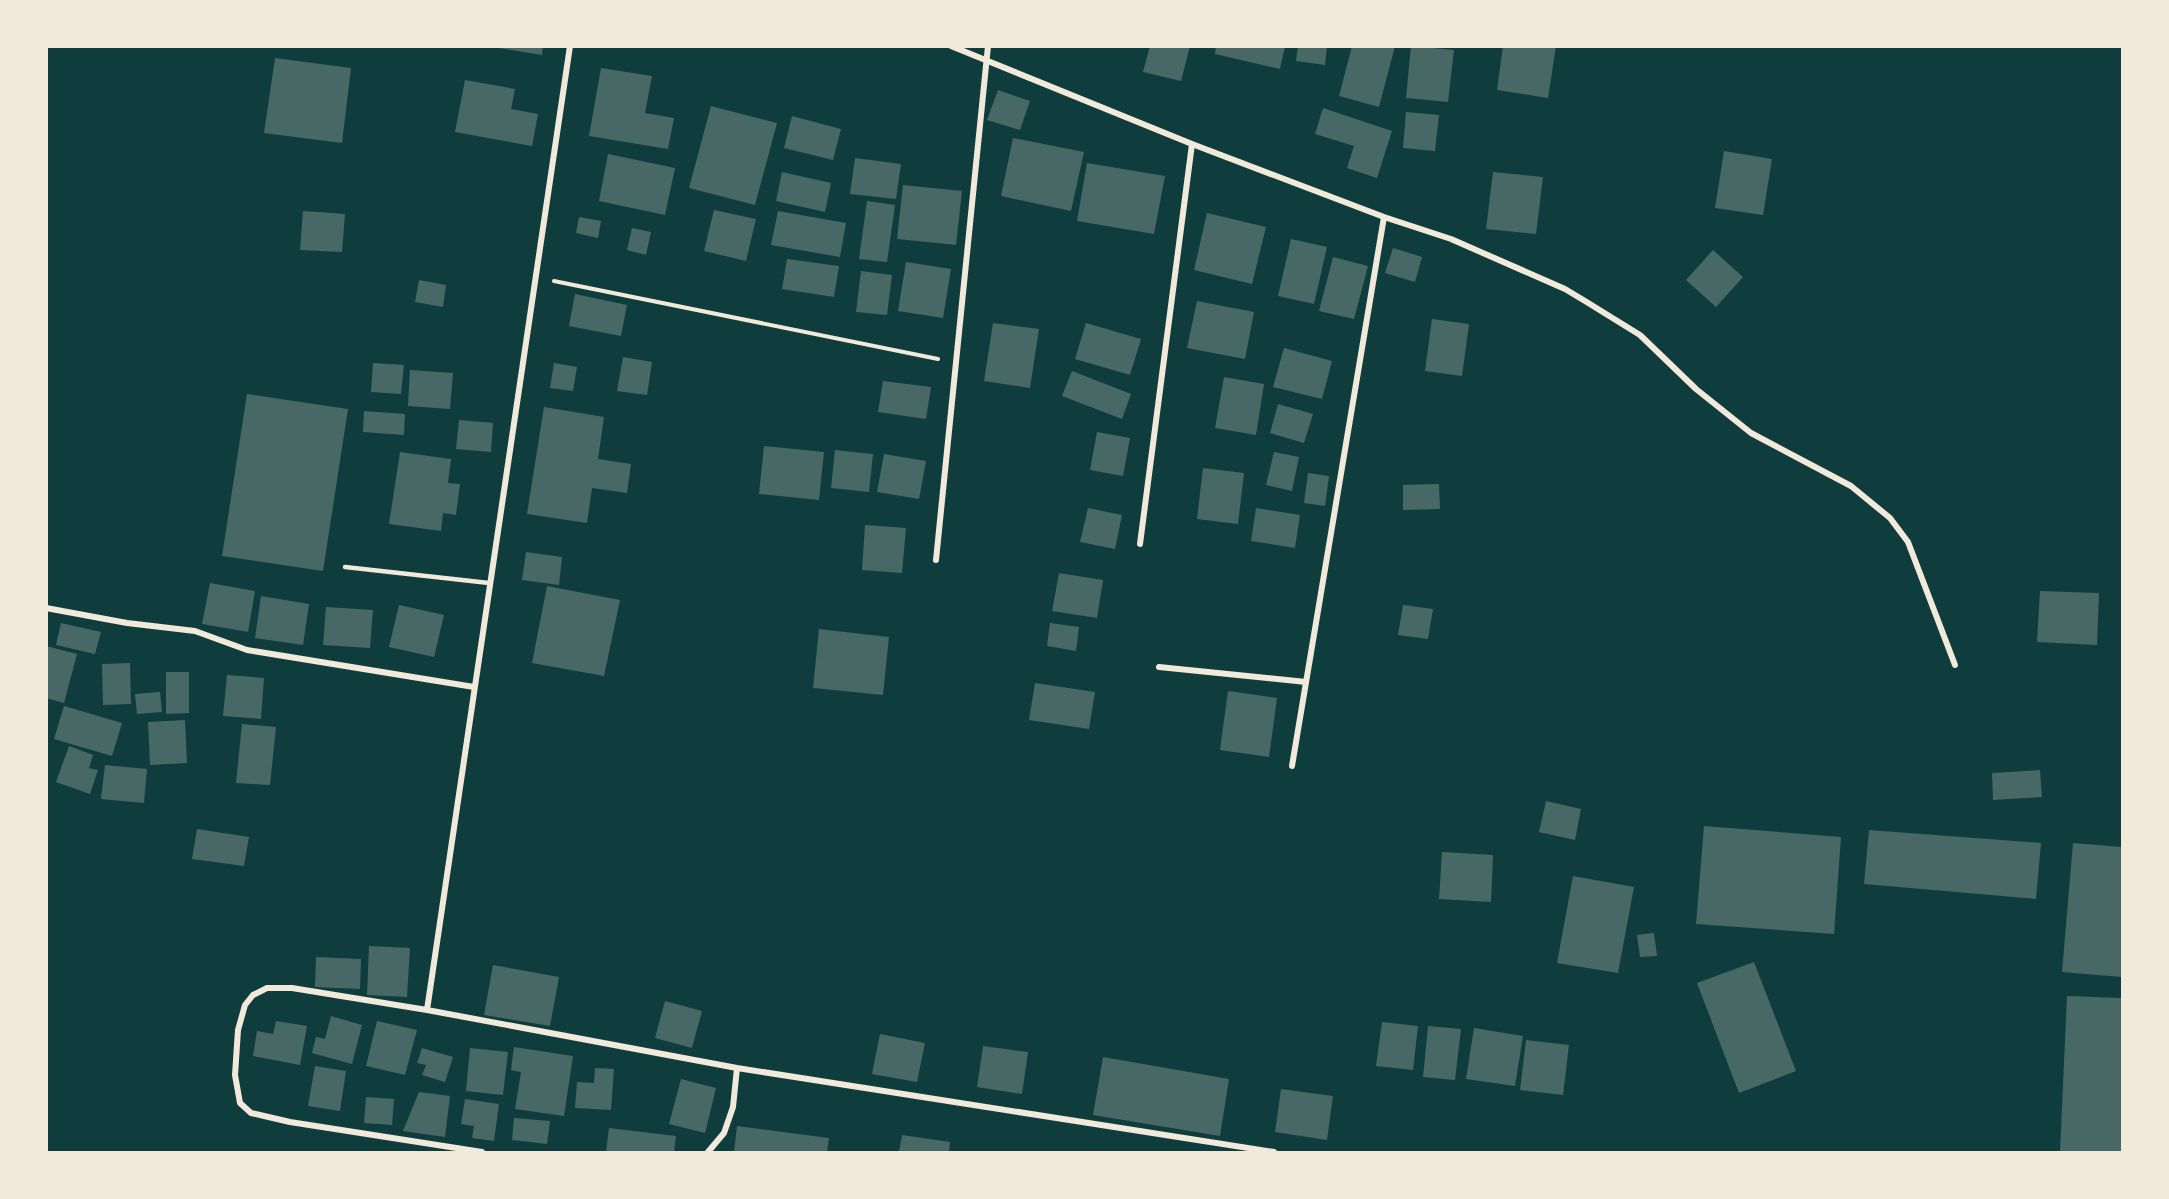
<svg xmlns="http://www.w3.org/2000/svg" width="2169" height="1199" font-family="'PT Sans',sans-serif">
	<style>
		.building { fill: #486865 }
		.lines { fill: none; stroke-linecap: round; stroke-linejoin: round }
		.path { stroke: #f1e9da; stroke-width: 4 }
		.service { stroke: #f1e9da; stroke-width: 4.5 }
		.minor { stroke: #f1e9da; stroke-width: 6 }
	</style>
	<rect width="100%" height="100%" fill="#0f3d3e"/>
	<path class="building" d="M486,46H543L542,55Z
		M1150,46H1190L1181,81L1143,72Z
		M1216,46H1285L1280,69L1215,54Z
		M1298,46H1327L1325,65L1296,61Z
		M1352,46H1395L1379,107L1339,96Z
		M1411,46L1454,50L1448,102L1406,98Z
		M1503,46H1556L1548,98L1497,90Z
		M275,58L351,68L342,143L264,133Z
		M601,68L652,76L645,113L674,118L668,149L589,136Z
		M465,80L515,89L511,109L538,114L532,146L455,132Z
		M998,90L1030,101L1020,130L987,120Z
		M711,106L777,123L755,205L689,188Z
		M1323,108L1392,131L1377,178L1347,168L1354,146L1315,134Z
		M1406,112L1439,115L1435,151L1403,148Z
		M792,116L841,129L833,160L784,148Z
		M1013,138L1084,152L1071,211L1001,196Z
		M1724,151L1772,159L1763,215L1715,208Z
		M608,154L675,168L665,215L599,201Z
		M855,158L901,164L896,199L850,194Z
		M1087,163L1165,176L1154,234L1077,221Z
		M782,172L831,183L825,212L776,201Z
		M1493,172L1543,177L1536,234L1486,229Z
		M903,185L962,191L956,245L897,239Z
		M867,201L895,205L887,262L859,259Z
		M714,210L756,219L746,261L704,251Z
		M303,211L345,214L342,252L300,250Z
		M778,211L846,223L840,257L771,245Z
		M1207,213L1266,227L1252,284L1194,270Z
		M579,217L601,221L598,238L576,233Z
		M632,228L651,232L646,255L627,250Z
		M1291,239L1327,247L1314,304L1278,296Z
		M1393,248L1422,257L1415,282L1385,273Z
		M1713,250L1743,277L1716,307L1686,280Z
		M1333,257L1368,266L1354,319L1319,311Z
		M787,259L839,266L834,297L782,289Z
		M906,262L951,269L943,318L898,311Z
		M861,271L892,275L887,315L856,312Z
		M419,280L446,285L443,307L415,302Z
		M575,294L627,305L621,336L569,326Z
		M1197,301L1254,312L1245,359L1187,348Z
		M1432,319L1469,324L1462,376L1425,371Z
		M993,323L1039,329L1030,388L984,381Z
		M1086,323L1141,339L1130,375L1075,359Z
		M1284,348L1332,361L1322,399L1273,387Z
		M623,357L652,362L647,395L617,391Z
		M373,363L404,365L401,394L371,392Z
		M554,363L577,367L573,391L550,388Z
		M410,370L453,373L450,409L408,406Z
		M1072,371L1131,394L1122,419L1062,396Z
		M1224,377L1264,384L1256,435L1215,428Z
		M883,381L931,387L926,419L878,412Z
		M247,394L348,409L323,571L222,556Z
		M1278,404L1313,414L1304,443L1270,433Z
		M544,407L604,417L598,459L631,464L627,493L592,488L587,523L527,514Z
		M364,411L405,414L404,435L363,432Z
		M459,420L493,423L491,452L456,449Z
		M1097,432L1130,438L1123,476L1090,470Z
		M764,446L824,452L819,500L759,494Z
		M835,450L873,454L869,492L831,488Z
		M400,452L451,459L448,483L460,484L456,515L443,513L441,531L389,524Z
		M1274,452L1299,457L1292,491L1266,485Z
		M884,454L926,461L919,499L877,492Z
		M1203,468L1244,473L1238,524L1197,519Z
		M1308,473L1329,476L1325,506L1304,503Z
		M1439,484L1440,509L1403,510V485Z
		M1088,508L1122,515L1115,549L1080,542Z
		M1256,508L1300,515L1295,548L1251,541Z
		M865,525L906,528L902,573L862,570Z
		M526,552L562,557L559,585L522,580Z
		M1059,573L1103,580L1097,618L1052,611Z
		M210,583L255,591L248,632L202,624Z
		M547,586L620,600L604,676L532,663Z
		M2040,591L2099,593L2097,645L2037,642Z
		M261,596L309,604L303,645L255,638Z
		M399,605L444,615L434,657L389,647Z
		M1403,605L1433,609L1428,639L1398,635Z
		M326,607L373,610L370,648L323,645Z
		M61,623L101,632L95,654L56,645Z
		M1050,623L1079,627L1076,651L1047,646Z
		M819,629L889,637L883,695L813,688Z
		M46,646L77,654L64,703L46,698Z
		M130,663L131,704L103,705L102,664Z
		M166,672H189V713L166,714Z
		M227,675L264,678L261,719L223,716Z
		M1035,683L1095,692L1089,729L1029,720Z
		M1228,691L1277,698L1269,757L1220,750Z
		M160,692L162,712L137,714L135,694Z
		M64,706L122,723L112,756L54,739Z
		M185,720L187,763L150,765L148,722Z
		M242,724L276,727L270,785L236,783Z
		M69,746L93,755L89,768L98,770L90,794L56,782Z
		M105,765L147,769L144,803L101,799Z
		M2040,770L2042,797L1993,800L1992,773Z
		M1546,801L1581,809L1575,840L1539,832Z
		M1704,826L1841,837L1834,934L1696,924Z
		M197,829L249,837L244,866L192,859Z
		M1869,830L2041,843L2036,899L1864,884Z
		M2073,843L2122,847V977L2062,972Z
		M1442,852L1493,855L1491,902L1439,899Z
		M1573,876L1634,887L1618,973L1557,963Z
		M1654,933L1657,956L1640,957L1637,935Z
		M369,946L410,948L407,997L367,995Z
		M316,957L361,959L360,989L315,987Z
		M1754,962L1796,1071L1739,1093L1697,983Z
		M493,965L559,977L550,1026L484,1015Z
		M2067,996L2122,998L2121,1152H2060Z
		M665,1001L702,1011L692,1048L655,1038Z
		M331,1016L362,1025L352,1064L312,1053L316,1037L325,1039Z
		M276,1021L307,1026L300,1065L253,1056L257,1031L273,1034Z
		M377,1021L417,1030L405,1075L366,1066Z
		M1382,1022L1418,1026L1413,1070L1376,1066Z
		M1428,1026L1461,1029L1455,1080L1423,1077Z
		M1474,1028L1523,1036L1515,1086L1466,1079Z
		M880,1034L925,1043L917,1082L872,1074Z
		M1526,1040L1569,1045L1563,1095L1520,1090Z
		M983,1046L1028,1052L1022,1094L977,1087Z
		M514,1047L573,1056L564,1116L515,1109L521,1072L511,1070Z
		M422,1048L453,1057L445,1082L422,1075L426,1065L417,1063Z
		M470,1048L508,1052L503,1095L466,1091Z
		M1103,1057L1229,1079L1220,1136L1093,1115Z
		M315,1066L346,1071L340,1111L308,1106Z
		M595,1068L614,1069L611,1110L575,1108L577,1082L594,1083Z
		M681,1079L716,1088L705,1133L669,1124Z
		M1281,1089L1333,1096L1327,1140L1275,1132Z
		M419,1092L450,1096L445,1137L403,1131Z
		M366,1097L394,1099L392,1125L364,1123Z
		M465,1099L499,1104L494,1141L472,1138L474,1126L461,1124Z
		M514,1118L550,1121L547,1144L512,1140Z
		M737,1126L829,1138L827,1152H734Z
		M609,1128L676,1136L674,1152H606Z
		M902,1135L950,1142L949,1152H899Z"/>
	<g class="lines">
		<path class="path" d="M554,281L938,359"/>
		<path class="service" d="M345,567L489,583"/>
		<path class="minor" d="M951,46L1192,144L1384,217L1451,239L1565,289L1585,301L1640,335L1696,389L1751,433L1851,486L1890,518L1908,542L1955,665
			M1140,544L1192,144
			M936,560L988,46
			M46,608L127,623L195,631L247,650L474,687
			M1159,667L1306,682
			M1292,766L1384,217
			M427,1010L570,46
			M737,1068L1274,1152
			M482,1152L290,1122L251,1113L240,1103L235,1075L238,1030L245,1005L253,995L267,988H292L427,1010L737,1068L733,1107L724,1133L708,1152"/>
	</g>
	<rect width="2169" height="1199" fill="none" stroke="#f1e9da" stroke-width="96"/>
</svg>
